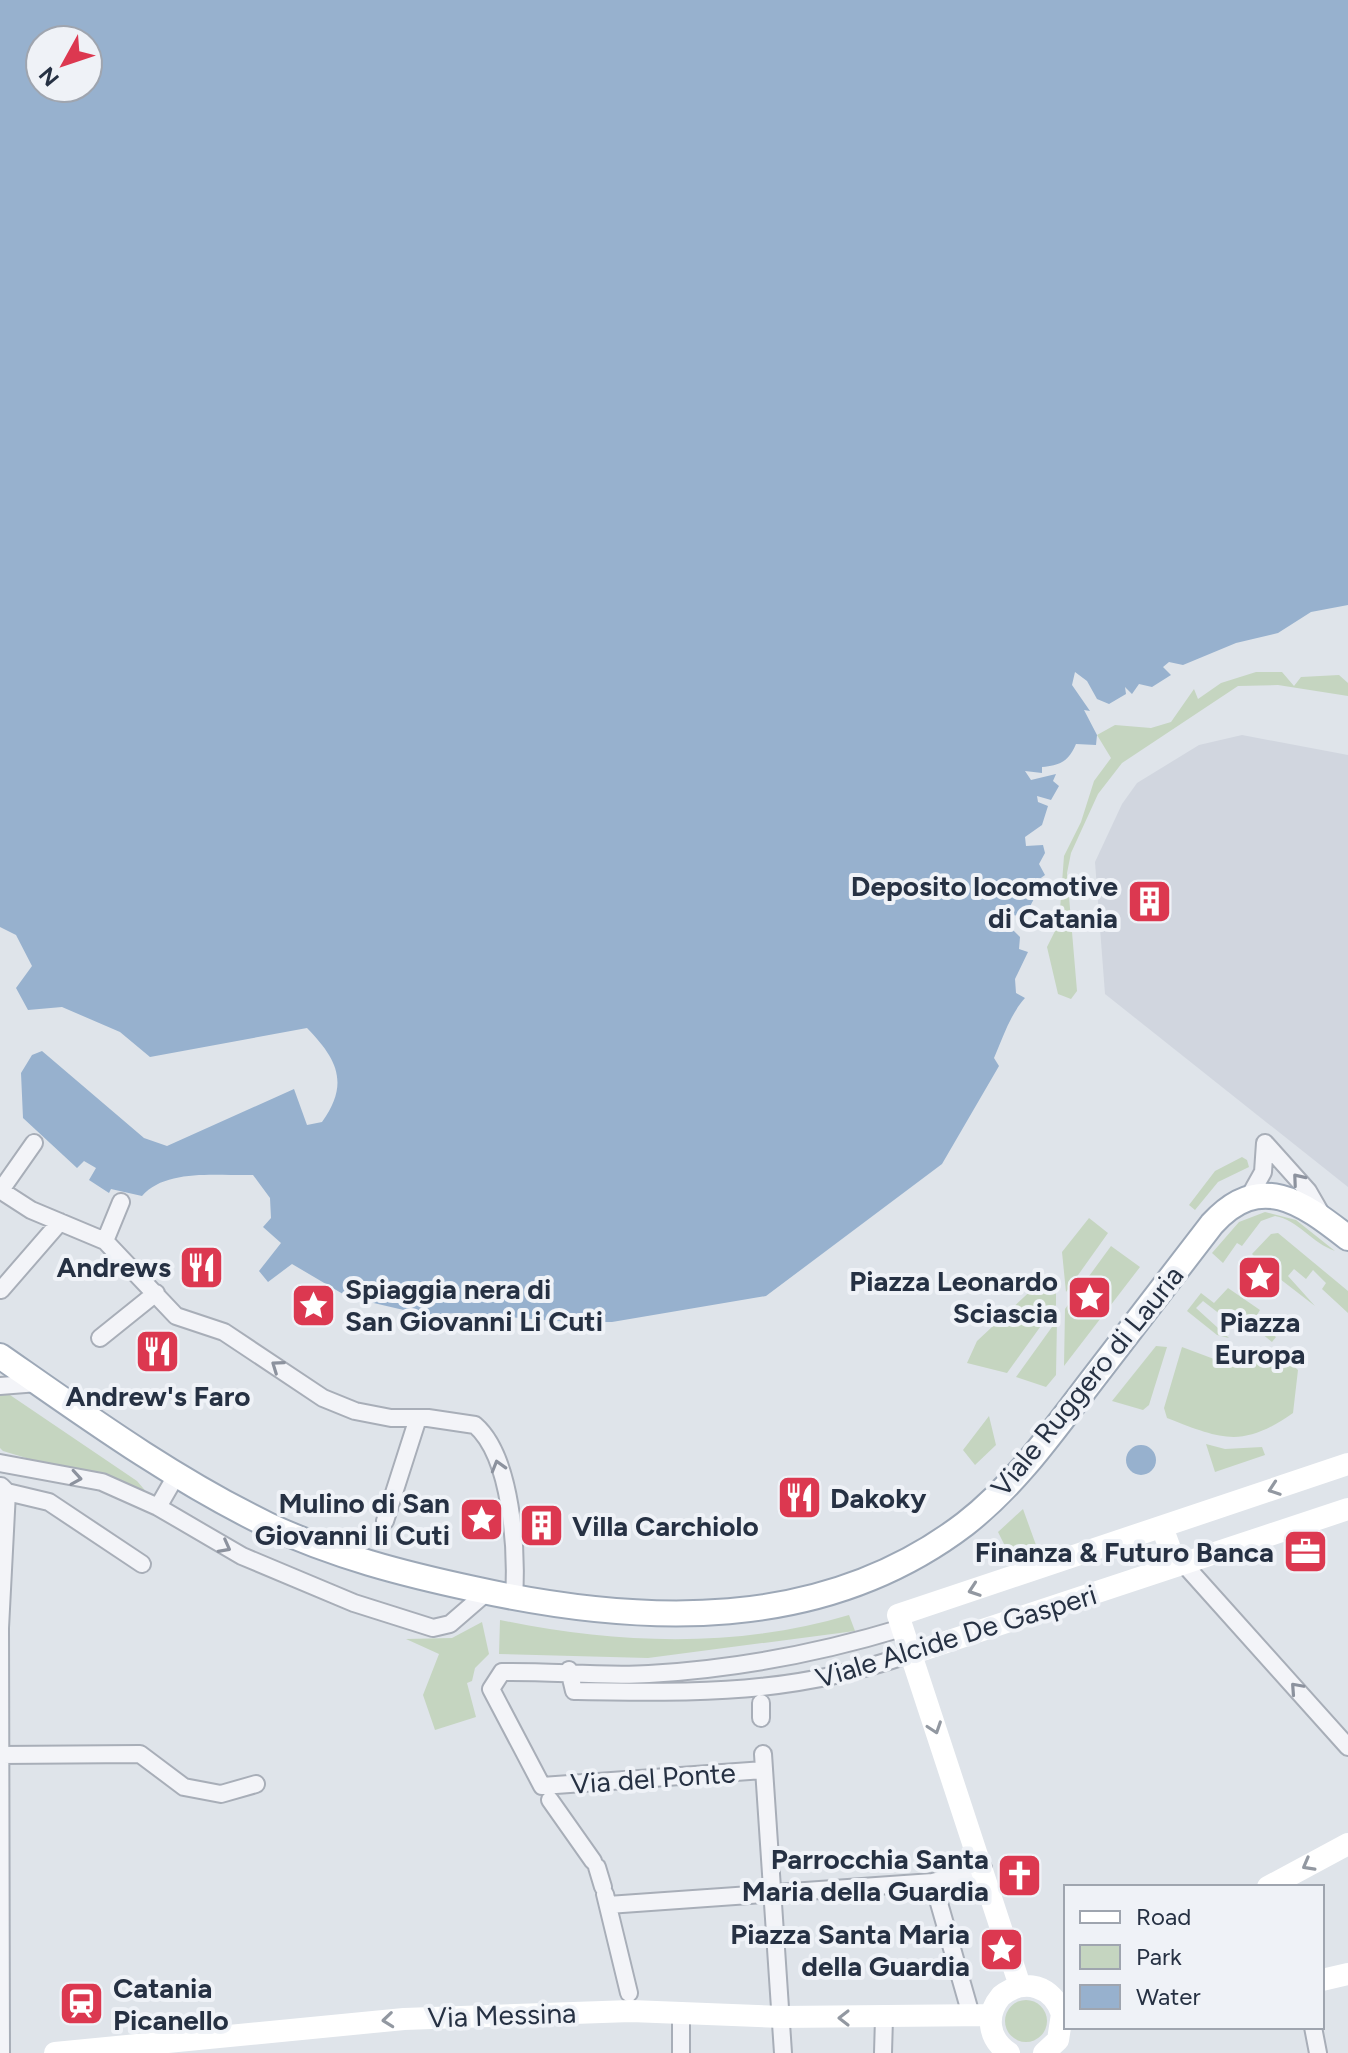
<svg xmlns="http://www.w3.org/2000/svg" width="1348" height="2053" font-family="Figtree,sans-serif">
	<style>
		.built { fill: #d1d6df }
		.green { fill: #c5d5c0 }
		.water { fill: #97b1ce; fill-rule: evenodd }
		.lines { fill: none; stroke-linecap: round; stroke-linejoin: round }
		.street-casing { stroke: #a8aeb8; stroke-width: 20 }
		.primary-casing { stroke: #9da8b7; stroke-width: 28 }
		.street { stroke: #f3f4f8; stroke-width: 16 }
		.secondary { stroke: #fff; stroke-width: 22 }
		.primary { stroke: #fff; stroke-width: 24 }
		.oneway { stroke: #8c929e }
		.oneway2 { stroke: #9298a1 }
		.labels { text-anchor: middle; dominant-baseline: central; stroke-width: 8; stroke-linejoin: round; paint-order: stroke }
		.poi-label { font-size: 28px; font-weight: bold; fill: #263143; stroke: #eff2f7; text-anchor: end }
		.street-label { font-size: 28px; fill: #263143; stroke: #eff2f7 }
	</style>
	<rect width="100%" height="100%" fill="#dfe4ea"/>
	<path class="built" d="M1242,735L1348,755V1187L1105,994L1095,862L1122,804L1137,783L1199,745Z"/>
	<path class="green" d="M1256,672H1282L1294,686L1301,677L1339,675L1348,683V696L1278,685L1238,686L1122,763L1098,794L1071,853L1067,873L1077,991L1071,999L1058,994L1047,947L1059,923L1064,856L1081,822L1094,781L1111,758L1097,735L1115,725L1151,728L1171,722L1194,689L1198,699L1221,683Z
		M1242,1157L1247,1160L1249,1167L1218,1182L1195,1210L1189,1205L1215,1171Z
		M1265,1212L1296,1220L1335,1251C1312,1243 1298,1220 1275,1216L1261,1221L1242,1246L1237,1243L1223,1263L1212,1253L1239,1222Z
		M1089,1218L1108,1233L1066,1292L1062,1252Z
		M1278,1233L1348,1291V1313L1322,1289L1326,1283L1313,1270L1306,1279L1294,1269L1288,1276L1315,1306L1280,1279L1260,1295L1241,1280L1257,1259L1252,1254L1271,1234Z
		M1111,1246L1140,1267L1064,1366L1065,1309Z
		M1056,1281V1305L1007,1373L967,1363L977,1341L1039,1283Z
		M1228,1288L1260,1310L1254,1320L1276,1337L1272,1342L1241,1317L1234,1325L1203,1301L1196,1308L1229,1338L1217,1335L1187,1311L1201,1293L1214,1303Z
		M1057,1320L1056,1375L1046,1387L1016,1377Z
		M1156,1346L1167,1347L1149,1405L1143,1410L1112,1401Z
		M1182,1347L1214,1359L1285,1358L1298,1370L1293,1413C1243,1448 1223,1440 1167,1418L1164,1408Z
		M0,1394L10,1395L137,1481L149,1495L3,1451L0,1448Z
		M989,1416L996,1445L975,1465L963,1450Z
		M1206,1444L1225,1449L1262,1447L1265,1455L1215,1472Z
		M1023,1509L1036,1545L1009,1554L998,1532Z
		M849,1615L855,1631L648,1658L499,1654L500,1620C616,1644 735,1649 849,1615Z
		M482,1622L489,1654L475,1668L472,1681L467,1683L476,1717L435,1730L423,1695L439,1654L406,1639L452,1638Z
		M1005 2021a21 21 0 1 1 42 0a21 21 0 1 1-42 0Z"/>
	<path class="water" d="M0,0H1348V605L1311,612L1278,633L1236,643L1183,665L1169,662L1163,667L1171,675L1152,687L1139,684L1132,694L1125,687L1126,694L1109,704L1097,699L1087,681L1075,672L1072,685L1090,711L1084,710L1097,735L1096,745L1076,744C1068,762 1061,765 1042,767V773L1025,771L1031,780L1056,774L1053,781L1059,786L1051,800L1037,796L1038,802L1048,806L1042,825L1025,837L1026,846L1043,845L1045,853L1039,864L1045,875L1034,883L1038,891L1025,916L1009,915L1004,921L1020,937L1019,949L1028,952L1015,979L1016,993L1025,998C1011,1013 1003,1037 994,1058L999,1066L942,1164L766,1296L612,1322H569L458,1313L425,1315L348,1297L292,1264L268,1282L259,1271L281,1243L263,1227L271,1218L270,1198L253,1175C219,1176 166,1168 142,1196L111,1189L109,1193L89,1180L96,1168L84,1161L77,1168L23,1118L21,1073L32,1055L42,1051L144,1138L167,1146L294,1089L307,1125L322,1122C350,1083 337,1059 307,1028L150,1057L120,1032L62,1007L28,1010L16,988L32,966L16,935L0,927ZM40,40H88V88H40Z
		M1126 1460a15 15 0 1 1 30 0a15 15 0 1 1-30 0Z"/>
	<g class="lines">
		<defs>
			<path id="street" d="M1265,1143L1308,1191L1323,1217
				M0,1190L31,1210L105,1241L176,1316L224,1332L323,1398L355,1411L391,1418H428L475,1425C512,1457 517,1551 514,1597
				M1,1190L34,1143
				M1249,1197L1263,1172L1265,1143
				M105,1241L121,1202
				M1,1290L60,1222
				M100,1338L156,1293
				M0,1386L38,1383
				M0,1463L102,1482L158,1507L242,1556L354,1603L433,1628L450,1624L487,1592
				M1,1486L7,1492L49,1502L142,1564
				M158,1507L177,1474
				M385,1521L418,1418
				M1183,1563L1348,1747
				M569,1670L574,1691C696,1693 792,1695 910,1654
				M761,1703V1718
				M763,1754L783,2053
				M0,1755L140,1754L184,1787L221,1794L256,1784
				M764,1770L542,1786L491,1689L502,1672C550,1671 602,1677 649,1674C734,1669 820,1653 902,1628
				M550,1800L593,1861
				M597,1867L603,1887
				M933,1882L971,2015
				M605,1894L629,1993
				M608,1905L933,1882L983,1868
				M681,2013V2053
				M1313,2027L1318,2053
				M1,2053L0,1628L7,1492
				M883,2053L884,2018"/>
			<path id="primary" d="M0,1356C86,1416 173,1479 268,1525C334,1556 404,1574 474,1589C642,1626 822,1633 965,1524C1015,1485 1051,1434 1089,1384C1130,1331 1171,1278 1212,1224C1260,1171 1302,1202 1348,1238"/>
		</defs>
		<use href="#street" class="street-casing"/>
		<use href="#primary" class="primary-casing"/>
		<use href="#street" class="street"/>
		<path class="secondary" d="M1162,1527L1176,1565
			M910,1654L1348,1509
			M1268,1887L1348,1844
			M1322,1980L1348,1974
			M1020,1986L898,1615L1348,1464
			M55,2053L404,2019L631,2011L781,2017L991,2015
			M1009,2053C988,2039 985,2015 1001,1996C1024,1977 1053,1986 1062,2014L1058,2040L1044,2053"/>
		<use href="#primary" class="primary"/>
	</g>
	<defs><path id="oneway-chevron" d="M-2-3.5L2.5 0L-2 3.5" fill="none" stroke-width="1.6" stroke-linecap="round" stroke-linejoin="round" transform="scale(2)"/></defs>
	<g class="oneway">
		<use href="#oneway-chevron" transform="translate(1298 1179) rotate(-130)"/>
		<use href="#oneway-chevron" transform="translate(277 1366) rotate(-145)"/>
		<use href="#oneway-chevron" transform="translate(498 1466) rotate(-106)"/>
		<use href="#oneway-chevron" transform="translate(76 1478) rotate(9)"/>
		<use href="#oneway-chevron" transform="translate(225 1547) rotate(28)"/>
		<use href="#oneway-chevron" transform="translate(1296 1688) rotate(-132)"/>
	</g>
	<g class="oneway2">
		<use href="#oneway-chevron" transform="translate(1274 1489) rotate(161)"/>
		<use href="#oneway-chevron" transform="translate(974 1590) rotate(161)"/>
		<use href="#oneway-chevron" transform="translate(935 1728) rotate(71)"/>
		<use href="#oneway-chevron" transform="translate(1308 1865) rotate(151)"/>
		<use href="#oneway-chevron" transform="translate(844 2018) rotate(-180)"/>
		<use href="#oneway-chevron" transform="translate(388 2020) rotate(174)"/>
	</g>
	<defs>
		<symbol id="building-square" viewBox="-11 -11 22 22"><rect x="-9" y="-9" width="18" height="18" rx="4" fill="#dc3850" stroke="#eff2f7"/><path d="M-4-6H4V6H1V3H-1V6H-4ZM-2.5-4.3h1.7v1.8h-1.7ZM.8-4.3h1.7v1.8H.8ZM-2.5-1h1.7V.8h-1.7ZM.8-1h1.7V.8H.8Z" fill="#fff"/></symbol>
		<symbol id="restaurant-square" viewBox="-11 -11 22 22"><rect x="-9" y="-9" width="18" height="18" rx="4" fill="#dc3850" stroke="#eff2f7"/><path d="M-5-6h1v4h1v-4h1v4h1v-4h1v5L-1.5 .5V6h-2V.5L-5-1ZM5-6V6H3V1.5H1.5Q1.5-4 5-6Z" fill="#fff"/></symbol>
		<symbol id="sight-square" viewBox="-11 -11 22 22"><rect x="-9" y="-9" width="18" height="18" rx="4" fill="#dc3850" stroke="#eff2f7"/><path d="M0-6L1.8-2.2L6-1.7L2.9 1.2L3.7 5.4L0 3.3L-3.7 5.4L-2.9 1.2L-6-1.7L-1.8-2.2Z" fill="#fff"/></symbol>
		<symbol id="office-square" viewBox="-11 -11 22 22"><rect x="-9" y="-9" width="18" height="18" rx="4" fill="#dc3850" stroke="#eff2f7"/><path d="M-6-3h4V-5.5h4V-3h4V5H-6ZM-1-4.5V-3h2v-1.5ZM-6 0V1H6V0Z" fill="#fff"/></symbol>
		<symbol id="church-square" viewBox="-11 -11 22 22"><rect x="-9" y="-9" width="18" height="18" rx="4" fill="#dc3850" stroke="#eff2f7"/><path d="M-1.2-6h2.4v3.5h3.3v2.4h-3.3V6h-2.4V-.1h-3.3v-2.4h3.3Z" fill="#fff"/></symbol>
		<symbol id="station-square" viewBox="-11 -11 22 22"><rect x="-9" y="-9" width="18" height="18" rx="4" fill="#dc3850" stroke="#eff2f7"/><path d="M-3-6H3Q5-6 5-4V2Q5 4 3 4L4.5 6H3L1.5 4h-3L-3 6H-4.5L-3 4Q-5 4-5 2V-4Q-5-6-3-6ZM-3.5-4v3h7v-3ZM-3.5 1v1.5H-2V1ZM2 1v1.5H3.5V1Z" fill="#fff"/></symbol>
	</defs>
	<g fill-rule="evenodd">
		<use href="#building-square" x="1124" y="876" width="51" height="51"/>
		<use href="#restaurant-square" x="176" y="1242" width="51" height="51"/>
		<use href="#sight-square" x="1234" y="1252" width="51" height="51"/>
		<use href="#sight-square" x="1064" y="1272" width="51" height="51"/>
		<use href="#sight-square" x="288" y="1280" width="51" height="51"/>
		<use href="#restaurant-square" x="132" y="1326" width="51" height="51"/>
		<use href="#restaurant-square" x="774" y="1472" width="51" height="51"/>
		<use href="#sight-square" x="456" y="1494" width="51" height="51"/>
		<use href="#building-square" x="516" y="1500" width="51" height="51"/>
		<use href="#office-square" x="1280" y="1526" width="51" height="51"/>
		<use href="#church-square" x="994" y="1850" width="51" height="51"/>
		<use href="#sight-square" x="976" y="1924" width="51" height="51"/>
		<use href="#station-square" x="56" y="1978" width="51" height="51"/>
	</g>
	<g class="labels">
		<g class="poi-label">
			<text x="1118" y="886">Deposito locomotive<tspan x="1118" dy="32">di Catania</tspan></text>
			<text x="171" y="1267">Andrews</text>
			<text x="1058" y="1281">Piazza Leonardo<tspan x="1058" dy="32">Sciascia</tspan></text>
			<text x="345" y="1289" text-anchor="start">Spiaggia nera di<tspan x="345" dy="32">San Giovanni Li Cuti</tspan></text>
			<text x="1260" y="1322" text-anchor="middle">Piazza<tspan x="1260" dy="32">Europa</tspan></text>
			<text x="158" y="1396" text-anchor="middle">Andrew's Faro</text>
			<text x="830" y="1498" text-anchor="start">Dakoky</text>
			<text x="450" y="1503">Mulino di San<tspan x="450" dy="32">Giovanni li Cuti</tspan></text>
			<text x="572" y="1526" text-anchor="start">Villa Carchiolo</text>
			<text x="1274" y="1552">Finanza &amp; Futuro Banca</text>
			<text x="989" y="1859">Parrocchia Santa<tspan x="989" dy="32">Maria della Guardia</tspan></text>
			<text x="970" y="1934">Piazza Santa Maria<tspan x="970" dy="32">della Guardia</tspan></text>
			<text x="113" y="1988" text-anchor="start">Catania<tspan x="113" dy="32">Picanello</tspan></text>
		</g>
		<g class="street-label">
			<text transform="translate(1087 1381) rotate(-51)">Viale Ruggero di Lauria</text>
			<text transform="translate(956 1636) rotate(-17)">Viale Alcide De Gasperi</text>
			<text transform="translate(653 1778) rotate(-4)">Via del Ponte</text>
			<text transform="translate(502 2015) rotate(-2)">Via Messina</text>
		</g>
	</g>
	<rect x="1064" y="1885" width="260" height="144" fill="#eff2f7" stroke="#9fa5af" stroke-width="2"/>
	<rect x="1080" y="1911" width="40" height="12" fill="#ffffff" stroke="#9fa5af" stroke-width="2"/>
	<text x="1136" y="1925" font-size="24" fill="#263143">Road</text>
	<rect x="1080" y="1945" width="40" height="24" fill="#c5d5c0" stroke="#9fa5af" stroke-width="2"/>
	<text x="1136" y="1965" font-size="24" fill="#263143">Park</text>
	<rect x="1080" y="1985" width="40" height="24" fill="#97b1ce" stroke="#9fa5af" stroke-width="2"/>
	<text x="1136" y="2005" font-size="24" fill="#263143">Water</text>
	<g transform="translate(64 64) rotate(230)"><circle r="38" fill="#eff2f7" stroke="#9fa5af" stroke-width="2"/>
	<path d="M0-6L14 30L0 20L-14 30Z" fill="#dc3850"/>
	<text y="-12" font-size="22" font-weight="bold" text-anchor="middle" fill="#263143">N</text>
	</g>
</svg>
